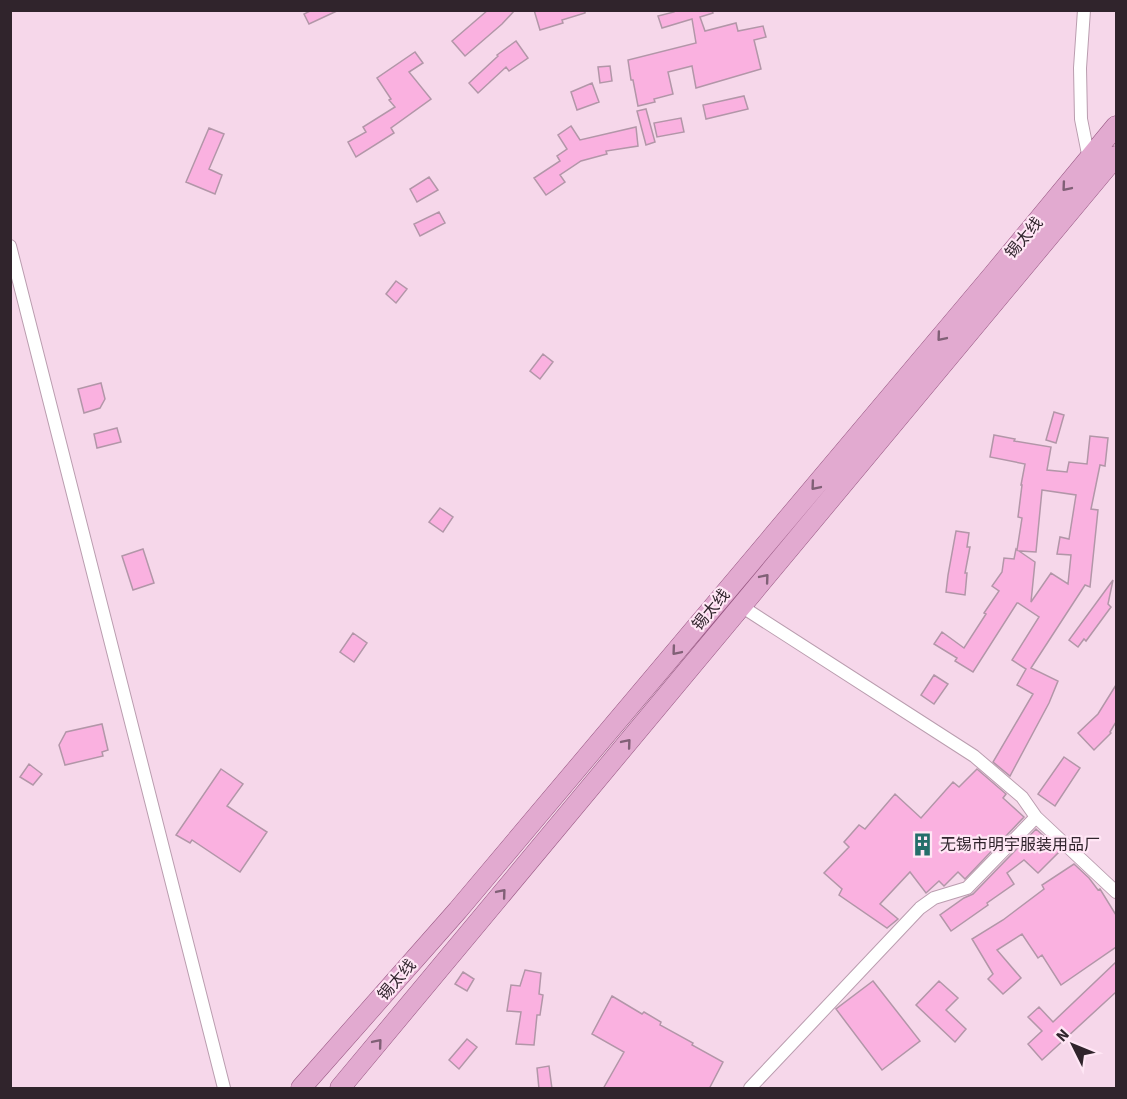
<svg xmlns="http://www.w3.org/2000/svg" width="1127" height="1099" font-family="'Source Sans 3','Noto Sans SC',sans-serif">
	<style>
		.building { fill: #fab1e0; stroke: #b296a8; stroke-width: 1.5; fill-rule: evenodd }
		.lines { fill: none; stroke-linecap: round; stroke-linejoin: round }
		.minor-casing { stroke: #ba9daf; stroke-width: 14 }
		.primary-casing { stroke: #975782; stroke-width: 21 }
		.minor { stroke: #fff; stroke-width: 12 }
		.primary { stroke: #e2aad0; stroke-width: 20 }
		.oneway { stroke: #806076 }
		.labels { text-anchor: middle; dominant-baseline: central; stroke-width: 4.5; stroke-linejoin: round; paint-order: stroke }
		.street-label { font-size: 16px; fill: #30242c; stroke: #ffe6f5 }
		.poi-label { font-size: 16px; fill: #30242c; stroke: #ffe6f5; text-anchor: start }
	</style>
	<rect width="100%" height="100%" fill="#f6d7ea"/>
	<path class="building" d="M312,10H339L309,24L304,14Z
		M488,10H515L502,24L465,56L452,41Z
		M534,10H585V13L562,20L563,23L540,30Z
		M674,10H712L713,13L700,17L705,31L736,23L738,31L763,26L766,37L754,40L761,69L696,88L692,66L668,72L673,94L654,99L655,102L638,106L633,80H631L628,60L696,43L692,19L662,28L658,16L674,12Z
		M516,41L528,58L509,71L506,67L478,93L469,83L498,56L497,55Z
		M415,52L423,63L409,72L431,99L391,128L394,133L356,157L348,142L366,132L363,127L395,107L389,100L391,99L377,78Z
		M610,66L612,81L600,83L598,67Z
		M592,83L599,102L577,110L571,92Z
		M744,96L748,109L706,119L703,105Z
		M646,109L655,142L646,145L637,111Z
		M681,118L684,132L657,137L654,123Z
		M571,126L580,140L636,127L638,146L606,151L607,154L581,161L560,175L565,182L546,195L534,178L560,161L557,156L567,149L558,135Z
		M209,128L224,134L209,169L222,175L215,194L186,182Z
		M429,177L438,190L417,202L410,189Z
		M439,212L445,223L420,236L414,224Z
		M396,281L407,289L396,303L386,294Z
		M543,354L553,362L540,379L530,371Z
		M101,383L105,399L100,408L84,413L78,389Z
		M1054,412L1064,415L1056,443L1046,440Z
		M117,428L121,442L97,448L94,434Z
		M994,435L1015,439L1014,441L1051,447L1047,470L1067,472L1069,462L1087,464L1090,436L1108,438L1105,466L1100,465L1091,509L1098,510L1090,587L1085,585L1031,668L1058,681L1049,703L1010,776L993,762L1033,694L1017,685L1026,669L1012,660L1039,617L1018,603H1017L973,672L955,661L957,658L934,644L942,632L964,648L986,614L984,613L999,591L992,586L1002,572L1004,558L1014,559L1016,549L1017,550L1022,518L1018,517L1022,485H1021L1025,464L990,457ZM1042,490L1076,495L1069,539L1060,537L1057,554L1071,555L1068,584L1051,573L1031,602L1035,562L1019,551L1036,552Z
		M440,508L453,517L443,532L429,522Z
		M956,531L969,533L967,547H970L965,573H967L965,595L946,592L948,575Z
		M143,549L154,583L133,590L122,556Z
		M1113,580L1108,604L1111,607L1086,641L1084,639L1078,647L1069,640Z
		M353,633L367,643L354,662L340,652Z
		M934,675L948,684L934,704L921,695Z
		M1116,685V722L1110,732L1111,733L1094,750L1078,733L1098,714Z
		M102,724L108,750L102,752L103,756L65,765L59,745L66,732Z
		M1064,757L1080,768L1055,806L1038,794Z
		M29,764L42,774L33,785L20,777Z
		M221,769L243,784L227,806L267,832L240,872L192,840L190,843L176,835Z
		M977,769L1006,794L1003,798L1024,817L965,879L958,872L944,886L939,881L926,893L910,872L880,904L898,919L887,928L839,895L842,889L824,873L849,847L844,842L859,825L865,829L895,794L921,818L953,782L959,787Z
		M1036,829L1060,851L1038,873L1024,860L1007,873L1014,884L987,903L988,905L951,931L940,915L964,898L973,894Z
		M1074,864L1089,878L1098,890L1100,889L1116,915V947L1061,985L1042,955L1038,958L1022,934L997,950L1021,978L1003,994L988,979L993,974L972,939L1003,920L1044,889L1042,885Z
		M1116,962V992L1042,1060L1028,1044L1042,1031L1028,1017L1039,1007L1053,1022Z
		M525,970L541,973L539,994L543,995L540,1015H537L534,1045L516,1044L521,1012L507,1011L511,985L520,986Z
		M463,972L474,979L467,991L455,984Z
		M873,981L920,1041L882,1070L836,1009Z
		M939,981L958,998L946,1010L966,1029L955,1042L916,1005Z
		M612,996L642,1014L644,1012L661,1022L660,1025L693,1043L692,1045L723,1062L709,1089H603L624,1052L592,1034Z
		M467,1039L477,1047L459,1069L449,1060Z
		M549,1066L552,1089H539L537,1068Z"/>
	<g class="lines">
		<defs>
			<path id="minor" d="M1084,10L1080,68L1081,119L1089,159
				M10,246L224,1088
				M741,606L974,756L1022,797L1036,817L1116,892
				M750,1088L920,908L934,898L967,888L1036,817"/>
			<path id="primary" d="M301,1088L458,910L992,276L1116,126
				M340,1088L1116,156"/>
		</defs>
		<use href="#minor" class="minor-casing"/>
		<use href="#primary" class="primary-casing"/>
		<use href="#minor" class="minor"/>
		<use href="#primary" class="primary"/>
	</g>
	<defs><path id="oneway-chevron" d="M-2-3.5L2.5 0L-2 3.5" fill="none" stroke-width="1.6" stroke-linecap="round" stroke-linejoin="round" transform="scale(1.5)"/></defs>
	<g class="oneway">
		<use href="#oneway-chevron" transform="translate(1066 187) rotate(130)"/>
		<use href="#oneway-chevron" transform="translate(941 337) rotate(130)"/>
		<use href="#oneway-chevron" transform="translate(815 486) rotate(130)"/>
		<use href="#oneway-chevron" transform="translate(765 578) rotate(-50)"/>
		<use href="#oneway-chevron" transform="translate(676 651) rotate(130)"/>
		<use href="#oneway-chevron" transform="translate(627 743) rotate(-50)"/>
		<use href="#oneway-chevron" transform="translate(502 893) rotate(-50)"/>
		<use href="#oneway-chevron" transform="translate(378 1043) rotate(-50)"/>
	</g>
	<defs>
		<symbol id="building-bare" viewBox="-9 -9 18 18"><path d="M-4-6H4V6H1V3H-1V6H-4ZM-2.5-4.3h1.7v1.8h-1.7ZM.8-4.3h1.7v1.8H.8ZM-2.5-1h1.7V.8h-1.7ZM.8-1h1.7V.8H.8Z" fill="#246e6a" stroke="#ffe6f5" stroke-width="2.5" paint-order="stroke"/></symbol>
	</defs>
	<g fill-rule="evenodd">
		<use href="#building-bare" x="906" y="828" width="33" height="33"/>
	</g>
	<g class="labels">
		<g class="street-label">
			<text transform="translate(1024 238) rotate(-50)">锡太线</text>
			<text transform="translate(711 610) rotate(-50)">锡太线</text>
			<text transform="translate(397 980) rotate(-49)">锡太线</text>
		</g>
		<g class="poi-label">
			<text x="940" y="845">无锡市明宇服装用品厂</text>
		</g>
	</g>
	<rect width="1127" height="1099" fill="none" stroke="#30242c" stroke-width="24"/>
	<g transform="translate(1073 1045) rotate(313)" stroke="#ffe6f5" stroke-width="4.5" paint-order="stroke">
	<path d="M0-4.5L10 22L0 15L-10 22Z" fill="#30242c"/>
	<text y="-9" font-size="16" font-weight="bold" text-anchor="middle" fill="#30242c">N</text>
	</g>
</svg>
